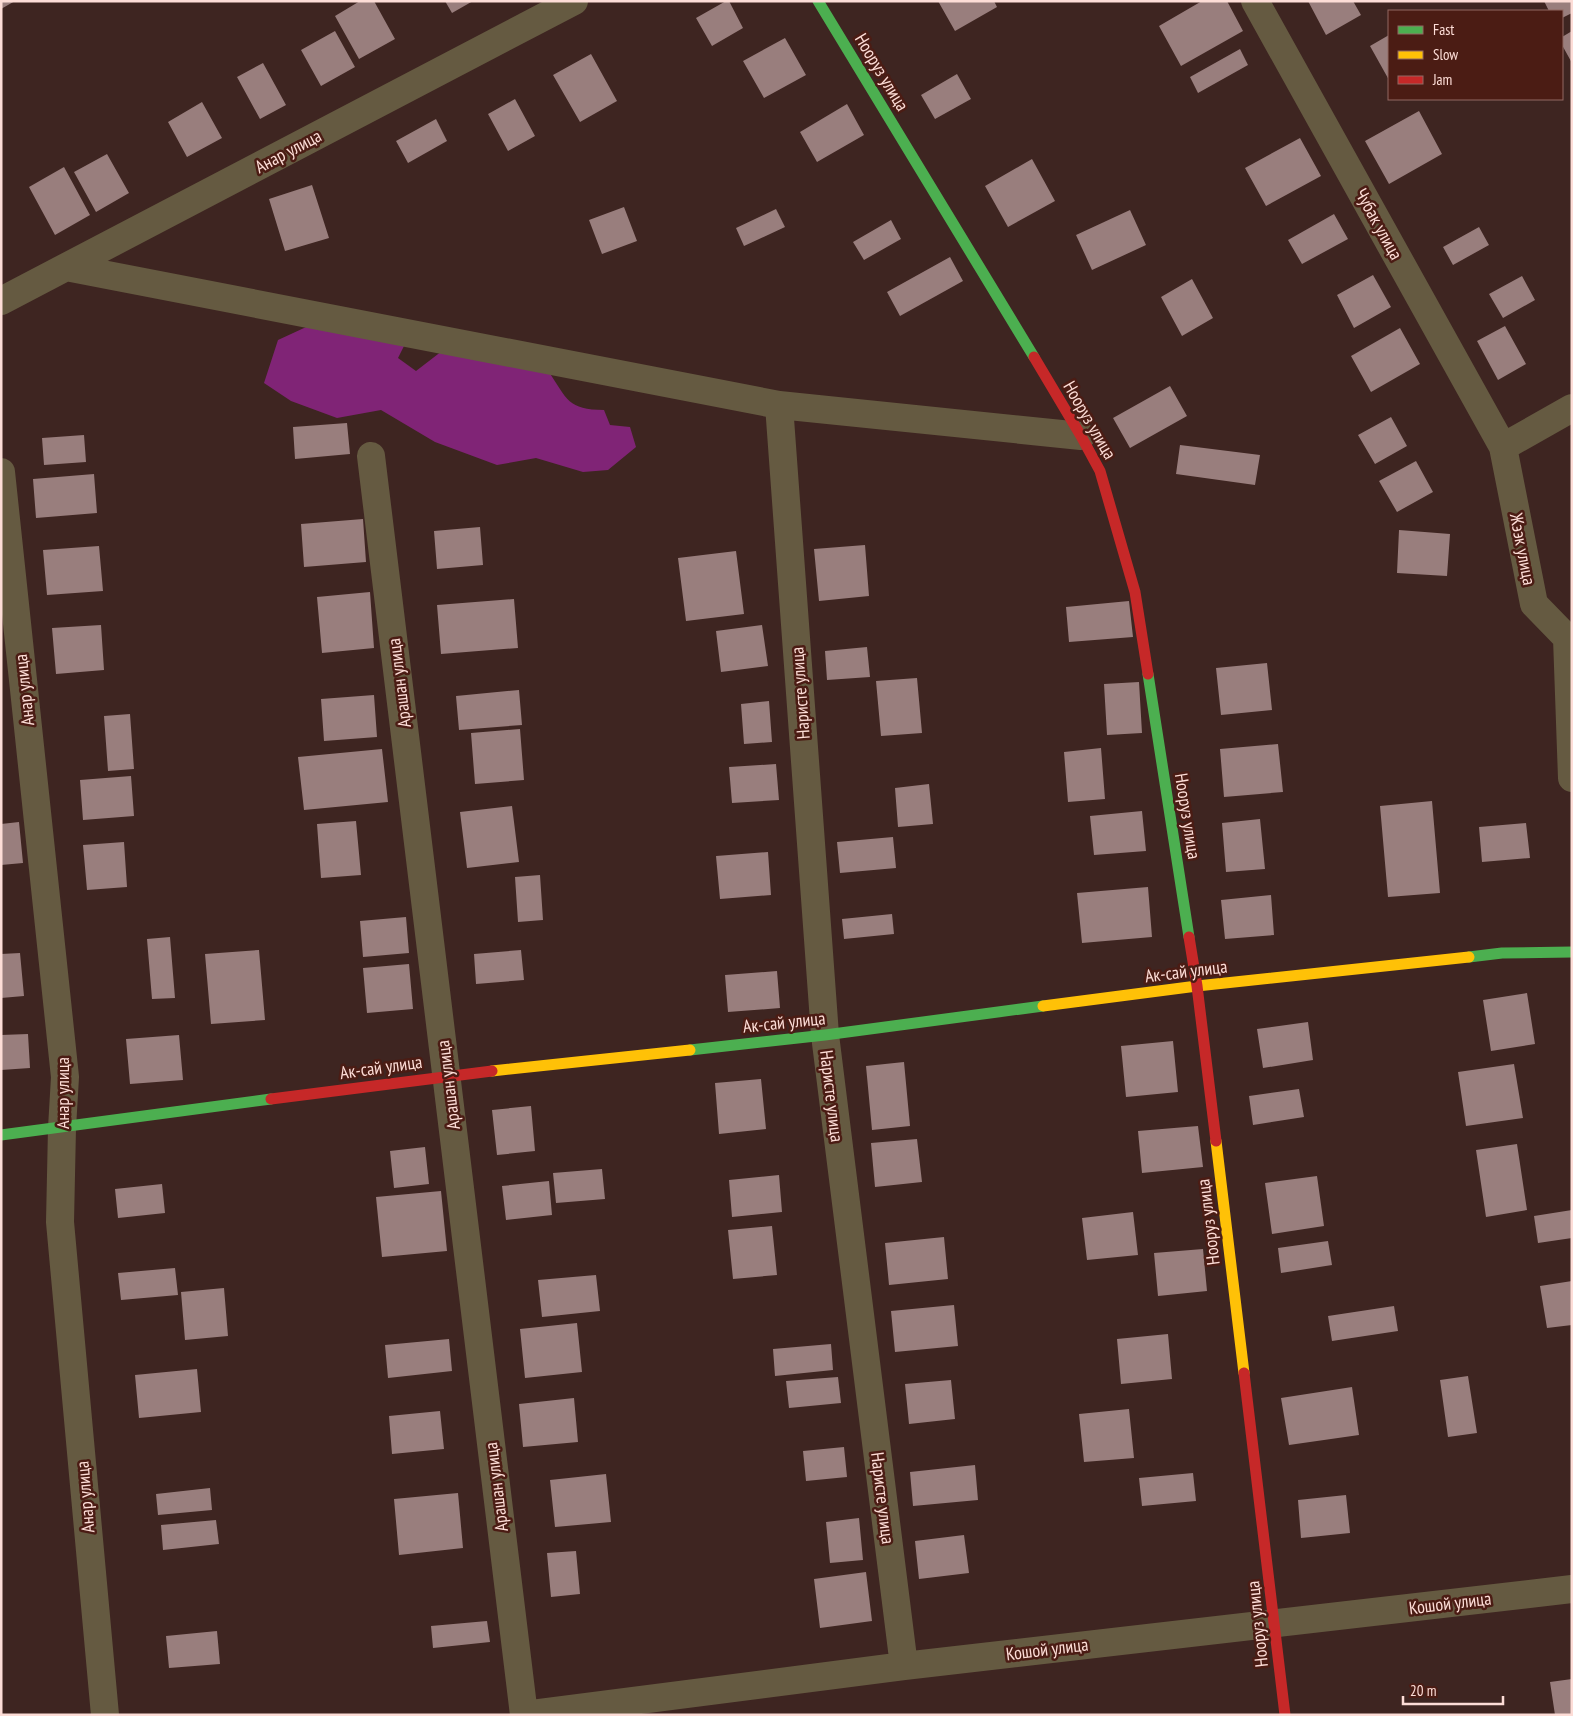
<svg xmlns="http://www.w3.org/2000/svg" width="1573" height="1716" font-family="'PT Sans Narrow',sans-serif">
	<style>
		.water { fill: #802476 }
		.building { fill: #997e7d }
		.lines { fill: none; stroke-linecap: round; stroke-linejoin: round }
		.street { stroke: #655a41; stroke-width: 28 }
		.fast { stroke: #4caf50; stroke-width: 11 }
		.slow { stroke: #ffc107; stroke-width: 11 }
		.jam { stroke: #c62828; stroke-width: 11 }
		.labels { text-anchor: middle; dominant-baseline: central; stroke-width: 5; stroke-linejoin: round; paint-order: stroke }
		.street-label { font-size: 18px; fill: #fdddd7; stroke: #4b1c14 }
	</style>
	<rect width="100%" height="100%" fill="#3e2521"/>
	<path class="water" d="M317,322L406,342L398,358L416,371L442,351L549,372C567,399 568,410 604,410L610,425L630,427L636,447L608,470L583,472L536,458L497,465L435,442L381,410L337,418L291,401L264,383L278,340Z"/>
	<path class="building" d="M1,1H15L1,9Z
		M360,1H374L395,39L359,59L335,16Z
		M445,1H473L452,13Z
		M726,1H729L743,28L712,46L696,18Z
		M938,1H994L997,7L955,31Z
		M1202,1H1227L1243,31L1181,66L1159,26Z
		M1308,1H1353L1361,15L1326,35Z
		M1544,1H1572V13L1562,18V11H1549Z
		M335,31L355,67L321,86L301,50Z
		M1572,31V63L1562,45V37Z
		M1389,35V80L1370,46Z
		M785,38L806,75L764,98L743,61Z
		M1240,49L1248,65L1198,93L1190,77Z
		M591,54L617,101L580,122L553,75Z
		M263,63L286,105L260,119L237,77Z
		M957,74L971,99L935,119L921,95Z
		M515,99L535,136L508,151L488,114Z
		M202,102L222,138L187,157L168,122Z
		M847,104L864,135L817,162L800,132Z
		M1419,111L1442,154L1389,184L1365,141Z
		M436,119L447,141L408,163L396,141Z
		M1300,138L1321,176L1266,206L1245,168Z
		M107,154L129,193L96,212L74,172Z
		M1032,159L1055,201L1008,227L985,186Z
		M64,167L90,215L55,235L29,187Z
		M312,185L329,238L285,251L269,199Z
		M624,207L637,241L602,254L589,220Z
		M776,209L785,227L744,246L736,228Z
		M1130,210L1146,245L1092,270L1076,235Z
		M1334,214L1348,239L1302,264L1288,240Z
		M891,220L901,239L864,260L853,242Z
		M1479,227L1489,245L1453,265L1443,247Z
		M950,257L963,281L900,316L887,292Z
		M1373,275L1391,307L1354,328L1337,295Z
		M1522,276L1535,300L1503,318L1489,294Z
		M1192,279L1213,318L1182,336L1161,297Z
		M1505,326L1526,364L1498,380L1477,341Z
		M1400,328L1420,364L1371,392L1351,356Z
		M1170,386L1187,416L1130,448L1113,418Z
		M1391,417L1407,446L1375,464L1358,435Z
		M347,423L350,454L295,459L293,427Z
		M84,435L86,462L44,465L42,438Z
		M1180,445L1260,455L1255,485L1176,474Z
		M1416,461L1433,492L1397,512L1379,481Z
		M94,474L97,513L36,518L33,479Z
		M363,519L366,562L304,567L301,524Z
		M480,527L483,565L437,569L434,531Z
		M1399,530L1450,534L1447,576L1397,573Z
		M865,545L869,596L819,601L814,549Z
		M99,546L103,591L47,595L43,550Z
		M736,551L744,614L686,621L678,558Z
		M370,592L374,648L322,653L317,597Z
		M514,599L518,648L441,654L437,605Z
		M1129,601L1133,637L1069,642L1066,607Z
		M101,625L104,670L56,674L52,628Z
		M762,625L768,666L721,672L716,631Z
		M867,647L870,677L827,680L825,651Z
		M1267,663L1272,710L1221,715L1216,668Z
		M917,678L922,733L881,736L876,681Z
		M1139,682L1142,733L1107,735L1104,684Z
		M519,690L522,725L459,730L456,696Z
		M374,695L377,737L324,741L321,699Z
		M769,701L772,742L744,744L741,704Z
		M130,714L134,769L108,771L104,716Z
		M520,729L524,780L475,784L471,733Z
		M1278,744L1283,792L1224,797L1220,749Z
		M1101,748L1105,799L1068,802L1064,752Z
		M382,749L388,802L304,810L298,757Z
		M776,764L779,800L732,803L729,767Z
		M131,776L134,816L83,820L80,780Z
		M929,784L933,824L898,827L895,788Z
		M1432,801L1440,893L1388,897L1380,806Z
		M512,806L519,862L467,868L460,812Z
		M1142,811L1146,851L1094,855L1090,816Z
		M1260,819L1265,869L1226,872L1222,823Z
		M356,821L361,875L321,878L317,824Z
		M19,822L23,863L1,865V824Z
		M1526,823L1530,858L1482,862L1479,827Z
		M893,837L896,868L840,873L837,842Z
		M124,842L127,887L87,890L83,845Z
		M768,852L771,895L720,899L716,856Z
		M540,875L543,920L518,922L515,877Z
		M1148,887L1152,937L1082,943L1077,893Z
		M1271,895L1274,935L1225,939L1221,900Z
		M892,914L894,934L844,939L842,919Z
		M406,917L409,953L363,957L360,921Z
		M170,937L175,998L152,999L147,939Z
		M259,950L265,1020L211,1024L205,954Z
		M521,950L524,980L476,984L474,954Z
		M20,953L24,996L1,998V954Z
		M409,964L413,1009L367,1013L363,968Z
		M777,971L780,1008L728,1012L725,975Z
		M1527,993L1535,1044L1491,1051L1483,1000Z
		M1308,1022L1313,1060L1263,1068L1257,1029Z
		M28,1034L30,1068L1,1070V1035Z
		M179,1035L183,1080L130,1084L126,1039Z
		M1173,1041L1178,1092L1126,1097L1121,1046Z
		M904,1062L910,1126L872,1130L866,1066Z
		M1514,1064L1523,1118L1466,1126L1458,1072Z
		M761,1079L766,1129L719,1134L715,1083Z
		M1299,1089L1304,1117L1253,1125L1249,1096Z
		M531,1106L535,1151L497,1155L492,1110Z
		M1198,1126L1203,1167L1142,1173L1138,1131Z
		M917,1139L922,1182L875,1187L871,1143Z
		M1517,1144L1527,1210L1486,1217L1476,1150Z
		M425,1147L429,1184L394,1188L390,1151Z
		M602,1169L605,1199L556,1203L553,1173Z
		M779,1175L782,1212L732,1217L729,1180Z
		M1317,1176L1324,1226L1272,1234L1265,1183Z
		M549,1181L552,1215L506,1220L502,1186Z
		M162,1184L165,1213L118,1218L115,1189Z
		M441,1191L447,1251L382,1257L376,1197Z
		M1572,1210V1238L1538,1243L1534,1216Z
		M1133,1212L1138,1255L1087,1260L1082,1218Z
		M772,1226L777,1275L733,1279L728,1230Z
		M944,1237L948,1279L889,1285L885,1243Z
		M1328,1241L1332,1265L1281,1273L1278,1248Z
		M1203,1249L1207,1291L1158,1296L1154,1253Z
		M175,1268L178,1295L121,1300L118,1273Z
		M596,1275L600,1311L542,1317L538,1280Z
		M1572,1281V1325L1547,1328L1540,1286Z
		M224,1288L228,1336L185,1340L181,1292Z
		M954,1305L958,1346L895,1352L891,1311Z
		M1394,1306L1398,1331L1332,1341L1328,1316Z
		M577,1323L582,1372L525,1378L520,1329Z
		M1168,1334L1172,1379L1121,1384L1117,1339Z
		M449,1339L452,1371L388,1378L385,1345Z
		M831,1344L833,1370L775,1376L773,1349Z
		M197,1369L201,1412L139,1418L135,1375Z
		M1468,1376L1477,1433L1448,1437L1440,1380Z
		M838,1377L841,1403L789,1408L786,1381Z
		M951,1380L955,1419L909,1424L905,1384Z
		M1352,1387L1359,1435L1289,1445L1281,1398Z
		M574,1398L578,1442L523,1447L519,1404Z
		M1129,1409L1134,1458L1084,1462L1079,1414Z
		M440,1411L444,1449L392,1454L389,1416Z
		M844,1447L847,1477L806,1481L803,1451Z
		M975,1465L978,1500L913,1506L910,1472Z
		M1193,1473L1196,1501L1142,1506L1139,1478Z
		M606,1474L611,1522L555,1527L550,1480Z
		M210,1488L212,1510L158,1515L156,1494Z
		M458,1493L463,1548L399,1555L394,1499Z
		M1346,1495L1350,1533L1301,1538L1298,1500Z
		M859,1518L863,1560L830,1563L826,1522Z
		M216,1520L219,1544L163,1550L161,1525Z
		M964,1535L969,1573L919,1579L915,1541Z
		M576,1551L580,1594L551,1597L547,1553Z
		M866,1572L872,1621L820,1628L814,1579Z
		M487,1621L490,1642L433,1648L431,1626Z
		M217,1631L220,1664L169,1668L166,1636Z
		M1572,1679V1715H1555L1550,1682Z"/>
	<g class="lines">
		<path class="street" d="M1255,1L1503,447L1534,604L1567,638L1572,778
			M66,267L779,405L1081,436
			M1,301L574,1
			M779,405L825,1035L904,1666
			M1503,447L1572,408
			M371,456L524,1715
			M1,472L65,1077L62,1128L60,1222L105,1715
			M524,1715L904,1666L1572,1589"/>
		<path class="fast" d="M818,1L1034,357
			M1148,674L1189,937
			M1469,957L1502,953L1572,952
			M690,1050L825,1035L1043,1006
			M1,1135L271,1099"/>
		<path class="slow" d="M1043,1006L1197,986L1469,957
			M492,1071L690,1050
			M1216,1141L1244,1373"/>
		<path class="jam" d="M1034,357L1081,436L1100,471L1135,592L1148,674
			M1189,937L1197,986L1216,1141
			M271,1099L492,1071
			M1244,1373L1285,1715"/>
	</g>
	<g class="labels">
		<g class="street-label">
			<text transform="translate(882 72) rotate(59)">Нооруз улица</text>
			<text transform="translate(288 151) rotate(-28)">Анар улица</text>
			<text transform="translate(1379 224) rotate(61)">Чубак улица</text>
			<text transform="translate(1090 420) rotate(60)">Нооруз улица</text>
			<text transform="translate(1523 549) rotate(79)">Жээк улица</text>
			<text transform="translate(399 683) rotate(-97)">Арашан улица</text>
			<text transform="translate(24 690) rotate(-96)">Анар улица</text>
			<text transform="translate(800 693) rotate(-94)">Наристе улица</text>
			<text transform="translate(1188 816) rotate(81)">Нооруз улица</text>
			<text transform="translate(1186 971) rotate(-7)">Ак-сай улица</text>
			<text transform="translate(784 1022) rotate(-6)">Ак-сай улица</text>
			<text transform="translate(381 1067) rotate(-8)">Ак-сай улица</text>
			<text transform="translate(448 1085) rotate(-97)">Арашан улица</text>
			<text transform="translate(62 1093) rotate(-90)">Анар улица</text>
			<text transform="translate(832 1096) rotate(83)">Наристе улица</text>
			<text transform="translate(1208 1222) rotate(-97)">Нооруз улица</text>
			<text transform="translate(496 1487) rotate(-97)">Арашан улица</text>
			<text transform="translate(85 1497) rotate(-95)">Анар улица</text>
			<text transform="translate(883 1498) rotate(83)">Наристе улица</text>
			<text transform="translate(1450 1603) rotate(-7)">Кошой улица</text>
			<text transform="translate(1257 1624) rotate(-96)">Нооруз улица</text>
			<text transform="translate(1047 1649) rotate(-7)">Кошой улица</text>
		</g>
	</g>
	<rect width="1573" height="1716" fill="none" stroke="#fdddd7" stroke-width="5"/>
	<rect x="1388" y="10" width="175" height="90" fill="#4b1c14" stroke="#926962"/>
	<rect x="1398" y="26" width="25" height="8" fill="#4caf50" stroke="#926962"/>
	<text x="1433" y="35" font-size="15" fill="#fdddd7">Fast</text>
	<rect x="1398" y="51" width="25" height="8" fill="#ffc107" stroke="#926962"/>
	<text x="1433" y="60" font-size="15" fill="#fdddd7">Slow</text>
	<rect x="1398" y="76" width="25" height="8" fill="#c62828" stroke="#926962"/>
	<text x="1433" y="85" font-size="15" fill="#fdddd7">Jam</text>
	<path d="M1403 1696v8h100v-8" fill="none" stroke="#fdddd7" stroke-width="2.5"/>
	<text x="1410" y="1696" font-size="15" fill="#fdddd7" stroke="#4b1c14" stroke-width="4" paint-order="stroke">20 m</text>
</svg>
